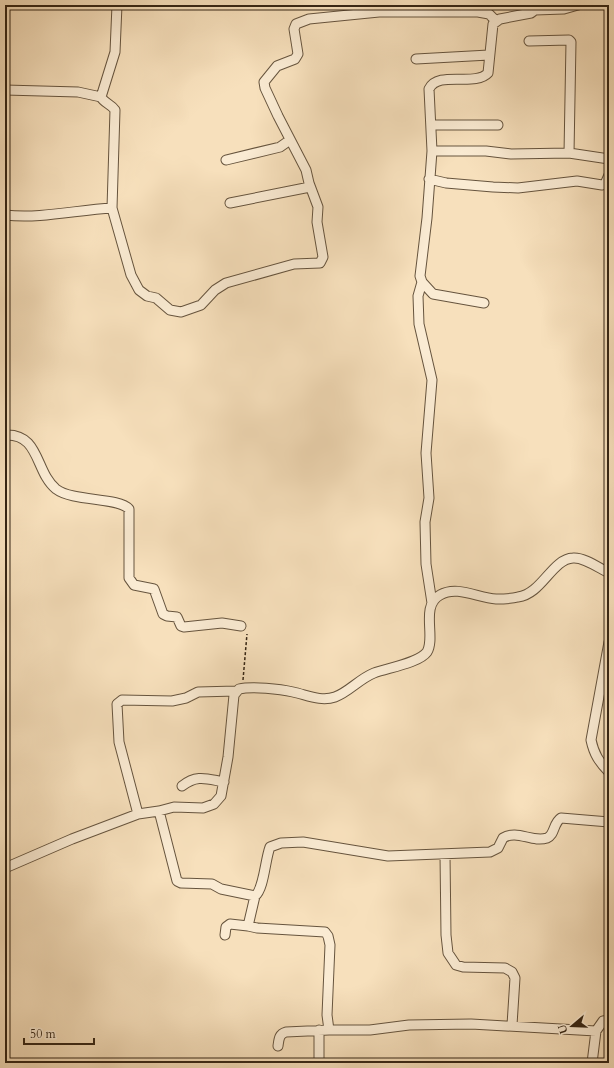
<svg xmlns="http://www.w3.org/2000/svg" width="614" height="1068" font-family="Cardo,serif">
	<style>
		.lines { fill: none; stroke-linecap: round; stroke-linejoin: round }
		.street-casing { stroke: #66543e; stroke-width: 11 }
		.path { stroke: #352514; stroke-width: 1.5; stroke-dasharray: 3 2; stroke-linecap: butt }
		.street { stroke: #faebd3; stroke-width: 9 }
	</style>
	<rect width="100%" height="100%" fill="#f7e0bc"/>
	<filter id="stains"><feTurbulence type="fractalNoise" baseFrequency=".005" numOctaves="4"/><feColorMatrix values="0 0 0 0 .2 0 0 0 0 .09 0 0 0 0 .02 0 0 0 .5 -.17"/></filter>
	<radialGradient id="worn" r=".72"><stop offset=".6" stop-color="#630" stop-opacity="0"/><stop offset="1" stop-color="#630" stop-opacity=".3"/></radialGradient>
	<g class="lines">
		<defs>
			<path id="street" d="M117,5L115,52L101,97C104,103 111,104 115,110L112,208L131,275L139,290L147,296L156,298L170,310L181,312L201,305L215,290L226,283L294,264L320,263L323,257L317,222L318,207L309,183L306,170L278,116L265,88L264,82L277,66L295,59L298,54L294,29L296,24L309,19L379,12H478L489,14L496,21
				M535,10L564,9L578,5
				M529,41L569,40L571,42L569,153
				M416,59L489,55
				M5,90L78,92L101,97
				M431,125H498
				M432,151H486L511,154L569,153L609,159
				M226,160L280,147L290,140
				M429,179L446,183L493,187L518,188L577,181L602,185L605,184L609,175
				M230,203L310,187
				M5,215C41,219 76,210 112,208
				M422,282L418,296L419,324L432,380L426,453L429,498L425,522L426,564L432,603
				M484,303L433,294L422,282L420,276L427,218L432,151L429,89C438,70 475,87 488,73L493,24L500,19L531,13L535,10L537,5
				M5,435C40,433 35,472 56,489C73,502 118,497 129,509V578L134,585L154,589L163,614L167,616L177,617L181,626L184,627L222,623L241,626
				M609,642L591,740C594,754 599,762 609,772
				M182,786C197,774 207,779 224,782
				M159,811L177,881L181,883L212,884L221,889L255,896C264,889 265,860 270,847L281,843L303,842L388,856L490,852L498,848L503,838C517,829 532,843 547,838C555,835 553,823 561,818L609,822
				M138,814L119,742L117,704L122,700L172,701L186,698L198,692L236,691
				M445,855L446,935L448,953L456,965L463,967L505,968L512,972L515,978L512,1025
				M5,868L72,839L138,814L159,811L174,807L203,808L214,804L221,796L228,757L234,695L239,689C252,686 280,689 293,692C307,695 321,702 335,697C349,692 359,679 374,673C387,668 419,663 427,652C436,637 420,606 440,595C457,585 478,598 496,599C503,599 511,599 518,597C542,594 552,559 573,558C584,557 599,568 609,573
				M255,896L248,926L257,928L325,932L328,936L330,945L327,1015L329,1030H370L409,1025L471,1024L596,1031
				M225,935L226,927L230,924L248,926
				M278,1046C279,1039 279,1034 286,1032L329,1030
				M319,1063V1030
				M592,1063L596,1031L603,1021L609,1020"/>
		</defs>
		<use href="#street" class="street-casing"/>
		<path class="path" d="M243,680L247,634"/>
		<use href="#street" class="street"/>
	</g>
	<rect width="614" height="1068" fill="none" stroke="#f7e0bc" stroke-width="20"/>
	<rect x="6" y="6" width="602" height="1056" fill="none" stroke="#352514" stroke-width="2"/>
	<rect x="10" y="10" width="594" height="1048" fill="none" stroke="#352514"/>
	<g transform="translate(572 1026) rotate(251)" stroke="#faebd3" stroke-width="3" paint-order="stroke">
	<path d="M0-3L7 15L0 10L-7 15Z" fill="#352514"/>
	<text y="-6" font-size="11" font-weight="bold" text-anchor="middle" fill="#352514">U</text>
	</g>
	<path d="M24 1038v6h70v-6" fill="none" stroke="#352514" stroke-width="2"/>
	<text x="30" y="1038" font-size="12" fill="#352514" stroke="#faebd3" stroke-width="3" paint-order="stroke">50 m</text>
	<rect width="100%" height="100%" filter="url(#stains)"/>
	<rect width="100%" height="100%" fill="url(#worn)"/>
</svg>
